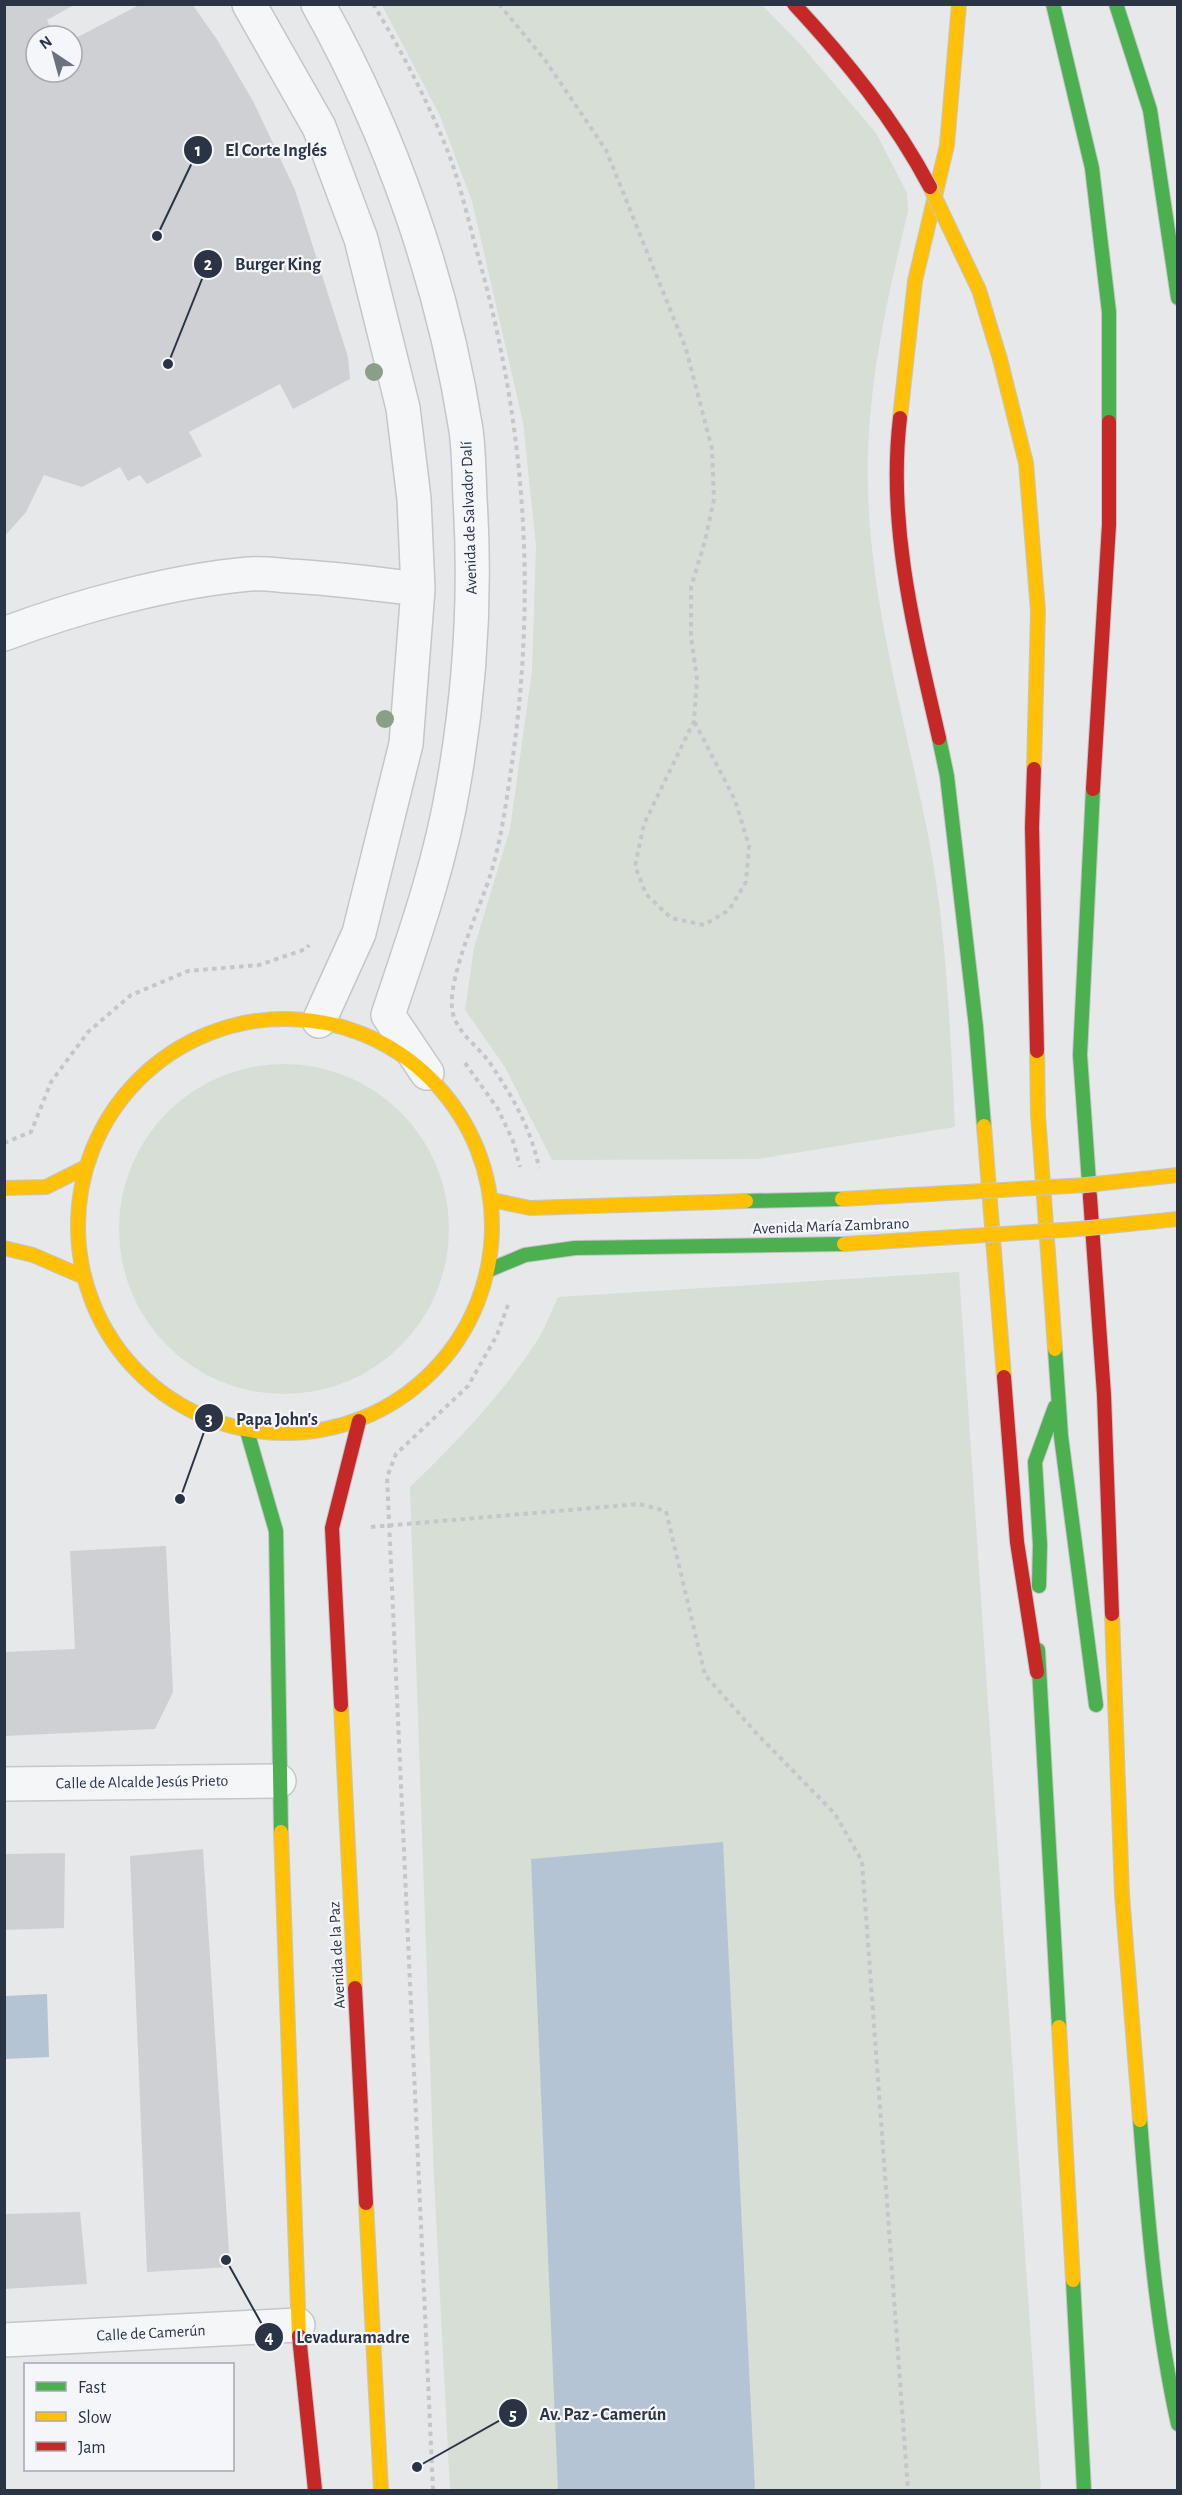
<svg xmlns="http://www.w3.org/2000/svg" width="1182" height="2495" font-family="'Alegreya Sans',sans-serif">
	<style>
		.green { fill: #d6ded6 }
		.water { fill: #b4c4d5 }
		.building { fill: #ced0d3 }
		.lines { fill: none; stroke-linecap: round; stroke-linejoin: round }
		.street-casing { stroke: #c4c6c8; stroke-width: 36 }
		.fast-casing { stroke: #c4c6c8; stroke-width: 16 }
		.slow-casing { stroke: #c4c6c8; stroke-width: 16 }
		.jam-casing { stroke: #c4c6c8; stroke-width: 16 }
		.path { stroke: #c5c6ca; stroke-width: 4; stroke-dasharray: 4.5 4.5; stroke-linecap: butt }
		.street { stroke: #f5f6f7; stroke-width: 33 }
		.fast { stroke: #4caf50; stroke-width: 14 }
		.slow { stroke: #ffc107; stroke-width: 14 }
		.jam { stroke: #c62828; stroke-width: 14 }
		.slow-bridge-casing { stroke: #c4c6c8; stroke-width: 16; stroke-linecap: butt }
		.jam-bridge-casing { stroke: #c4c6c8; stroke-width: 16; stroke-linecap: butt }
		.slow-bridge { stroke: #ffc107; stroke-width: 14 }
		.jam-bridge { stroke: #c62828; stroke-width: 14 }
		.tree { fill: #8a9e88 }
		.labels { text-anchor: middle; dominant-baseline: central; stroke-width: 4.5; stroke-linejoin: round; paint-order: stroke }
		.street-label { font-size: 16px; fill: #2b3445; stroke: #f4f6f9 }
		.leader { fill: none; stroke: #2b3445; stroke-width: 2 }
		.callout-dot { fill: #2b3445; stroke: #f4f6f9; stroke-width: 2 }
		.mark-label { font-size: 18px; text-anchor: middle; font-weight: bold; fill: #fff }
		.callout-label { font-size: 18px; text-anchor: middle; font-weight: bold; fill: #2b3445; stroke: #f4f6f9; stroke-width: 4.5; stroke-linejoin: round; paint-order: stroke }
	</style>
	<rect width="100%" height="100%" fill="#e6e8ea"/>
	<path class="green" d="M382,5H762L801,45L876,133L907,193L908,211C886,304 865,395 868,491C871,606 907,727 929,840C947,934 950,1030 955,1127L757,1159L552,1160L505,1067L465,1010L474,948L510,829L532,671L536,545L523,422L472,201L440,116Z
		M119 1229a165 165 0 1 1 330 0a165 165 0 1 1-330 0Z
		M959,1272L1041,2490H450L434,2178L410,1487C455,1444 498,1399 533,1347C544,1332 550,1314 558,1297Z"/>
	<path class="water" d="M723,1842L755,2490H558L531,1859Z
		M47,1994L49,2057L5,2059V1996Z"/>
	<path class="building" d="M4,4H76L47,20L54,36H36V72H72V40L141,4H192L218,41L254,103L295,190L348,357L350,379L293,409L280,384L189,432L202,456L147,484L140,475L128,481L120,467L82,487L44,475L26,512L4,537Z
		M166,1546L173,1692L155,1729L5,1736V1652L75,1649L70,1551Z
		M203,1849L230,2267L147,2272L130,1856Z
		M65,1853L64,1928L4,1930V1854Z
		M80,2212L87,2284L4,2289V2214Z"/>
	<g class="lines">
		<defs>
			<path id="street" d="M249,4L319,127L361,239L403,408L414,499L418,589L406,744L359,933L319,1021
				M318,4C391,134 443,283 466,430C469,452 469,476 470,499C476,595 470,692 453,787C440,865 413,940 388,1015L427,1073
				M4,634C78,606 171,581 249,574C262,573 277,575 290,576C333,578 375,584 418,589
				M4,1784L279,1781
				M4,2340L298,2325"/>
			<path id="fast" d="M1053,4L1092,168L1109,312V422
				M1116,4L1150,110L1178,298
				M939,738L947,776L976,1027L984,1126
				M1090,1197L1080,1055L1093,789
				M746,1201L842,1199
				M489,1270L525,1255L575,1248L844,1244
				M1055,1349L1061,1436L1096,1705
				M247,1431L276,1531L281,1832
				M1039,1586L1040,1545L1035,1462L1055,1407
				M1038,1650L1059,2027
				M1140,2120C1148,2222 1156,2324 1178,2424
				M1073,2280L1084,2490"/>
			<path id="slow" d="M900,418L915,281L947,145L959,4
				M1026,463L1038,611L1034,769
				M78 1226a207 207 0 1 1 414 0a207 207 0 1 1-414 0Z
				M1037,1051L1038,1115L1055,1349
				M984,1126L1004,1377
				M4,1188L46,1187L84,1168
				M492,1200L530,1208L746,1201
				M4,1248L33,1255L84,1277
				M1112,1614L1122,1895L1140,2120
				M341,1705L355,1988
				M281,1832L299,2336
				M1059,2027L1073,2280
				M366,2203L381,2490"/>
			<path id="jam" d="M900,418C887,527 915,633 939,738
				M1034,769L1032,827L1037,1051
				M1093,789L1109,525V422
				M1090,1197L1104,1395L1112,1614
				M1004,1377L1017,1542L1037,1672
				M341,1705L332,1528L359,1421
				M355,1988L366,2203
				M299,2336L315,2490"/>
		</defs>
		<use href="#street" class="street-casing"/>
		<use href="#fast" class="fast-casing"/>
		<use href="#slow" class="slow-casing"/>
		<use href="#jam" class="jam-casing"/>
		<path class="path" d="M373,4C402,51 428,102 448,152C461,186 469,224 479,259C526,428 537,596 511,770C506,804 501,840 491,873C480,908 449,973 452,1008C454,1031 478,1046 490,1063C512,1096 531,1128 539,1168
			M499,4L545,60L606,150L686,349L712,449L714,499L705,541L691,587V636L697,679L694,721L644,824L635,866L646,894L671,918L704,925L729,910L746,882L749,846L735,800L694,721
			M465,1063L498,1109L513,1141L520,1167
			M4,1143L31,1132L51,1082L88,1032L131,995L188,971L259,965L306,949L309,945
			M371,1527L639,1504L666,1511L705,1675L758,1735L835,1814L862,1861L908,2490
			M433,2490L387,1477L396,1454L468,1386L497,1335L508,1305"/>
		<use href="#street" class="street"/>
		<use href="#fast" class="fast"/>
		<use href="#slow" class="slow"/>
		<use href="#jam" class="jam"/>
		<defs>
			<path id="slow-bridge" d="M930,187L979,290L1000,359L1026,463
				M842,1199L1086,1185L1178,1175
				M844,1244L1079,1229L1178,1219"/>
			<path id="jam-bridge" d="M794,4C846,60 894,119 930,187"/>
		</defs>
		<use href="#slow-bridge" class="slow-bridge-casing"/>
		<use href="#jam-bridge" class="jam-bridge-casing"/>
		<use href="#slow-bridge" class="slow-bridge"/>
		<use href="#jam-bridge" class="jam-bridge"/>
	</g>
	<g class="tree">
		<circle cx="374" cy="372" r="9"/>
		<circle cx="385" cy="719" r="9"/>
	</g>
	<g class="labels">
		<g class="street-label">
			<text transform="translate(469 518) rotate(-92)">Avenida de Salvador Dalí</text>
			<text transform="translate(831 1226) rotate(-2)">Avenida María Zambrano</text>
			<text transform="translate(142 1782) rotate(-1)">Calle de Alcalde Jesús Prieto</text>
			<text transform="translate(337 1955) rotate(-93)">Avenida de la Paz</text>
			<text transform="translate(151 2333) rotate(-3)">Calle de Camerún</text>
		</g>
	</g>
	<path class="leader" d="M157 236L198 150M168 364L208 264M180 1499L209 1418M226 2260L269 2337M417 2467L513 2413"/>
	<g class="callout-dot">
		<circle cx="157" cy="236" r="6"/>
		<circle cx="168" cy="364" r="6"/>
		<circle cx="180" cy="1499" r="6"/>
		<circle cx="226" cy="2260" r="6"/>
		<circle cx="417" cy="2467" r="6"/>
		<circle cx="198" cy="150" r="15"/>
		<circle cx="208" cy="264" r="15"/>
		<circle cx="209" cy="1418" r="15"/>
		<circle cx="269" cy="2337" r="15"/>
		<circle cx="513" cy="2413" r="15"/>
	</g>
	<g class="mark-label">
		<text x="198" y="156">1</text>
		<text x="208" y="270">2</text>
		<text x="209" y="1425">3</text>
		<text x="269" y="2343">4</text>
		<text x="513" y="2420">5</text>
	</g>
	<g class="callout-label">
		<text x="276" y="156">El Corte Inglés</text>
		<text x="278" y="270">Burger King</text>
		<text x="277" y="1425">Papa John's</text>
		<text x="353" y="2343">Levaduramadre</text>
		<text x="603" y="2420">Av. Paz - Camerún</text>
	</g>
	<rect width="1182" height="2495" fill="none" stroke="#2b3445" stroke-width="12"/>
	<rect x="24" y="2363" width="210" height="108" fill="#f4f6f9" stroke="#a4a8b1" stroke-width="1.5"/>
	<rect x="36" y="2382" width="30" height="9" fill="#4caf50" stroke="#a4a8b1" stroke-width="1.5"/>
	<text x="78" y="2393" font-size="18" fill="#2b3445">Fast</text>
	<rect x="36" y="2412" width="30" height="9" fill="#ffc107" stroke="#a4a8b1" stroke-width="1.5"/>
	<text x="78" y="2423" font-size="18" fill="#2b3445">Slow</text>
	<rect x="36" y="2442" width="30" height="9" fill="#c62828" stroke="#a4a8b1" stroke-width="1.5"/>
	<text x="78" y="2453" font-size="18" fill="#2b3445">Jam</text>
	<g transform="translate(54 54) rotate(324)"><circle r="28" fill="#f4f6f9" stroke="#a4a8b1" stroke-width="1.5"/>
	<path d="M0-4.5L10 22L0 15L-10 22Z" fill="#6c737f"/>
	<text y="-9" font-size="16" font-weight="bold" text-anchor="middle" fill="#2b3445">N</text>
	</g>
</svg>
